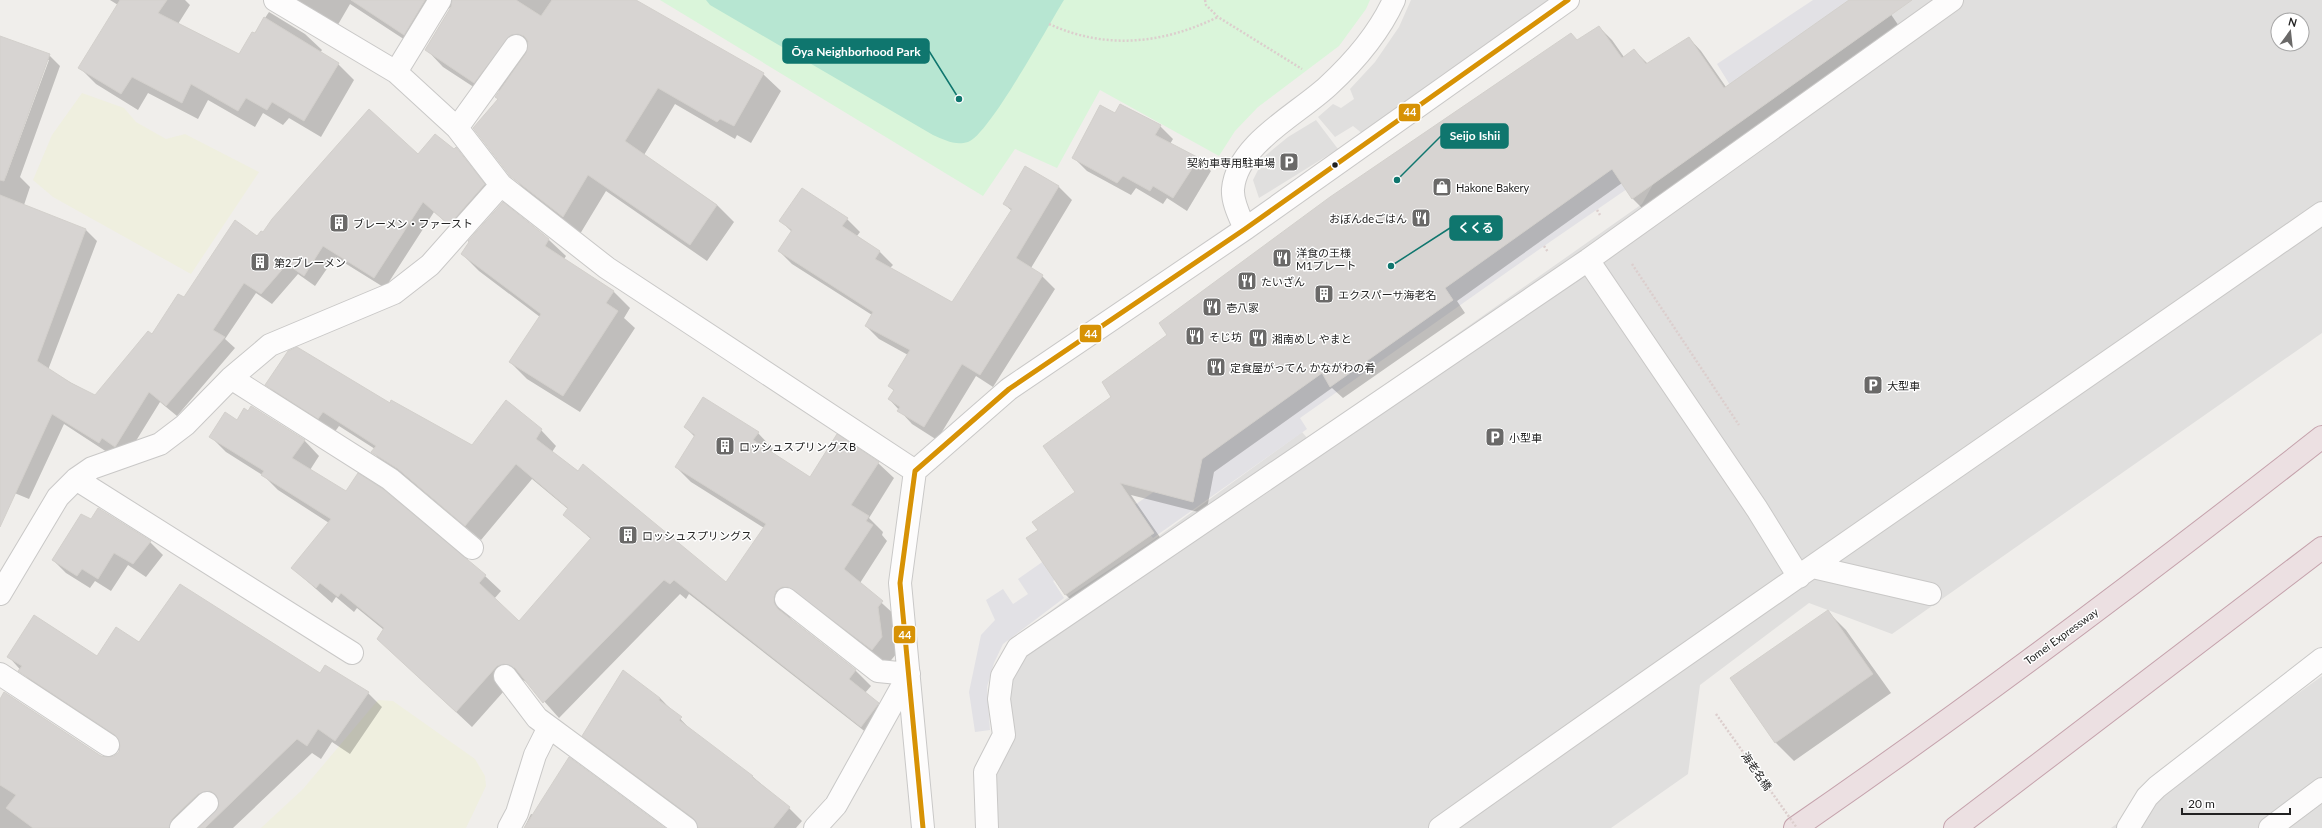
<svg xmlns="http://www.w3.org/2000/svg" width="2322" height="828" font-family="Lato,'Noto Sans JP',sans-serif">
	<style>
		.farmland { fill: #efefdf }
		.park { fill: #daf5da }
		.pitch { fill: #b7e6d2 }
		.parking { fill: #e0dfde; fill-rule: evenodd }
		.plaza { fill: #e2e1e5 }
		.shadow { fill: #0003; fill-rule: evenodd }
		.building { fill: #d7d4d2; stroke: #d3d0cc }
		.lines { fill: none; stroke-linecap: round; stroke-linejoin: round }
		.minor-casing { stroke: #c9c8c7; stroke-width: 24 }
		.highway-casing { stroke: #c5a2ac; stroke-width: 24 }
		.path { stroke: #dccecd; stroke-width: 2.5; stroke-dasharray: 2 2; stroke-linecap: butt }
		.minor { stroke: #fdfcfc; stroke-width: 22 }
		.highway { stroke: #ece0e2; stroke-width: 22 }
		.path-bridge { stroke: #dccecd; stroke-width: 2.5; stroke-dasharray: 2 2; stroke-linecap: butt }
		.bus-1-casing { stroke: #fff; stroke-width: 8 }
		.bus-1 { stroke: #d79205; stroke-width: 5 }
		.bus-dot { fill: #222; stroke: #fff; stroke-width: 1.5 }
		.labels { text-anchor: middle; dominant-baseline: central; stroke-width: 3; stroke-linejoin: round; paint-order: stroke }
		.poi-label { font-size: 11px; fill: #222; stroke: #fff; text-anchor: start }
		.street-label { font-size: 11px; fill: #222; stroke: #fff }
		.leader { fill: none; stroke: #0f766e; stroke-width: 1.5 }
		.callout-dot { fill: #0f766e; stroke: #fff; stroke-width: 1.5 }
		.callout { fill: #0f766e; stroke: #0f766e; stroke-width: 1.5 }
		.callout-label { font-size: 12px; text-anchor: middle; font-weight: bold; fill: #fff }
		.line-badge { stroke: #fff; stroke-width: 1.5 }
		.badge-label { font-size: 11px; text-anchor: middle; font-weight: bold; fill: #fff }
	</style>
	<rect width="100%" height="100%" fill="#f0eeeb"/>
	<path class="farmland" d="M82,93L124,108L136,122L166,139L185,134L259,172L191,274L53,197L33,180L52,135Z
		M378,700L393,701L475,759L485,776L486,786L466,828H261L303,789Z"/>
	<path class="park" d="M660,0H1370L1366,9L1339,46L1258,107L1235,131L1219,156L1100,90L1057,168L1015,149L983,196Z"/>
	<path class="pitch" d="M706,0H1064C1049,24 989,135 968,142C955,146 945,140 933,135L710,5Z"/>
	<path class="parking" d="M1411,0H1550L1486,48L1443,74L1363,134L1353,126L1335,137L1318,117L1333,104L1341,108L1354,99L1350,89L1375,62L1399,27Z
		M1906,0H2322V333L1892,634L1809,603L1700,685L1688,774L1611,828H995L996,752L989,683L1007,650L1016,638L1071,595L1148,544L1302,432L1308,439L1642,204L1665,163ZM2278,20H2302V44H2278Z
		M1316,120L1338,149L1259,198L1253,180L1265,156L1288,137Z
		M2322,676V828H2111Z"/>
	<path class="plaza" d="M1813,0H1888L1651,177L1624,191L1544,246L1300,418L1307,429L1153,538L1139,521L1053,581L1064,598L1003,644L994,663L987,687L990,730L975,732L969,692L981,635L995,620L986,600L1003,589L1013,604L1028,594L1018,579L1048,558H1057L1202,459L1476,256L1730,85L1717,64Z"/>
	<path class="shadow" d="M110,0H185L190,5L178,24L240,55L269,12L305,34L322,50L320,53L338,64L354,80L321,137L289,118L283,125L263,113L255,127L208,100L198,119L148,93L138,110L96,84L80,68L118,5Z
		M294,0H601L763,74L781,91L751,143L737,135L735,139L675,104L644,155L717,205L734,222L707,261L606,191L580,234L528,193L511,175L499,100L500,91L498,90L492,99L443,67L426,49L452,6L447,10L422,51L350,4L336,28Z
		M1851,0H1881L1901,29L1645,211L1632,198L1622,183L1457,301L1465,313L1343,398L1332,388L1214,472L1206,514L1131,495L1166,546L1078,607L1065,594L1039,531L1077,492L1113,398L1577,41L1599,27L1612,40L1624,57L1634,50L1648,64L1689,38L1701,51L1726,87Z
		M0,42L49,55L60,66L20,177L30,187L24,205L86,230L97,241L48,370L95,396L184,299L257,237L418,155L454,151L456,148L495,196L461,235L434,212L385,288L335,257L315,286L298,274L272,304L256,293L225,339L235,348L177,416L160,402L126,457L113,448L110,454L64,424L29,499L0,487ZM47,60H49L6,176L5,175Z
		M1116,114L1160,126L1173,139L1170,144L1198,158L1211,171L1187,211L1167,198L1163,204L1136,188L1131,195L1087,171L1074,158Z
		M1026,167L1059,187L1072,200L1031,268L1042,276L1055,289L993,387L976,376L937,440L912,424L889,399L894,391L889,385L908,355L879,339L866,326L872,315L792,264L779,251L792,232L781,221L847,219L860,232L857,236L880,252L893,265L890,268L952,303L1012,211L1004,204Z
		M503,203L549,240L566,256L564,259L613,291L630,308L624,318L635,328L580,412L527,379L510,362L540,317L479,271L462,254Z
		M267,385L390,405L473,446L541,430L556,446L552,452L726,583L764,528L691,482L676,467L695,437L685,427L703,399L758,433L773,449L770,453L810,479L837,436L878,463L894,478L869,518L883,532L882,535L887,541L860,583L897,617L893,623L897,653L887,665L789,614L791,620L855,670L871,686L865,693L889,715L872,737L689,594L686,599L680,594L559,718L527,682L520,679L513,681L472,727L378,639L384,630L357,608L354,612L336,597L332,603L292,568L329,523L278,490L264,476L226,452L211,437L237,421L304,440L319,456L310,470L485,576L501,591L494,599L520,622L591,539L564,515L568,509L532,479L481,540L415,485L388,468L373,452L375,449L339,426L334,433L282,400Z
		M150,542L163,555L146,577L128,565L111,591L95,581L90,588L66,573L53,560Z
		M1828,612L1846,630L1891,693L1794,761L1775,742Z
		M139,643L320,674L325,667L368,693L382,707L350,754L332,742L321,759L312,753L233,828H200L221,805L213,807L193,828H0V700L101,756L114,757L119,753L121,742L34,685L8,656L97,658Z
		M660,698L693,732L752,776L789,808L802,821L796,828H698L699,824L596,749L583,736Z
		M531,814L534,815L663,828H524Z"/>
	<path class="building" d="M120,0H167L158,13L239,54L252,32L255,33L264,17L339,63L304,121L272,102L267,110L246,98L238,111L191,84L182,103L132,77L121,94L78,68Z
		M351,0H425L404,35Z
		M452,0H516L541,16L552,0H636L764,73L734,126L720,119L717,122L658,88L625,141L717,205L690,245L588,175L563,217L510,176L473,128L498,99L495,97L526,53L528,41L524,36L518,34L511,35L474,83L425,50L451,7Z
		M1849,0H1912L1632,199L1612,169L1445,288L1453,300L1330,387L1322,373L1202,459L1193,502L1120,483L1154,533L1065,595L1026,538L1038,530L1032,522L1075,492L1043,446L1111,397L1102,382L1167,335L1159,323L1330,197L1571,33L1577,40L1599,26L1622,58L1634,49L1646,64L1689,37L1724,88Z
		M0,36L50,54L4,181L0,180Z
		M1120,104L1161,125L1155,135L1199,158L1173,198L1153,186L1150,191L1123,176L1117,183L1072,158L1100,105L1115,113Z
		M369,109L418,154L435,134L454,149L456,147L485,184L449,225L423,202L374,278L323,246L304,276L287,264L261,294L244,283L213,330L225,337L166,406L149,392L115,447L102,438L99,443L52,414L0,527V195L86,229L37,361L71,383L95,395L148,331L152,334L178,294L184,297L235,220L257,236L261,231L263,232L272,219Z
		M1025,166L1059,186L1016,258L1043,275L980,375L962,364L924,427L897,411L900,407L888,399L894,390L888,386L910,350L865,326L873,312L778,251L792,230L779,221L802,188L848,218L842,226L880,251L875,259L952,302L1012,209L1003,204Z
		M503,202L549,239L545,246L614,291L606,303L618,311L563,396L509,362L541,314L461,254L469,242L468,241Z
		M297,347L390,403L391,400L472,445L506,400L542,429L536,439L578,471L583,464L726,582L766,524L675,467L695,435L684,427L703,397L759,432L753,440L810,477L837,434L879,462L851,505L869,516L866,521L873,525L844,569L883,601L878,607L882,637L872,650L788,587H782L776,591L774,597V603L778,609L856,670L849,679L879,703L861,727L674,580L670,584L664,580L543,703L515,668L504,664L497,666L456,712L377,639L384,628L341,593L338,597L320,583L316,588L291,568L331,519L261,475L264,471L209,437L225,412L237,420L244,408L248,411L251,406L305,440L292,458L346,491L358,473L383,489L486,575L479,583L519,621L591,538L563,515L568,508L516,464L465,526L398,469L371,452L376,446L323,412L318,419L265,385L288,351Z
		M98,508L151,541L133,564L114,553L98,579L82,569L77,576L52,560L81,514L91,519Z
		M180,584L320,673L325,665L369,692L335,741L318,729L307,746L297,739L205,828H199L219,806L216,795L210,791L198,794L172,819L169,828H33L6,808L16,795L0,785V699L4,692L101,756L108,757L114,756L119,752L120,745L115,735L18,671L22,666L7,657L34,615L97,656L116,627L139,642Z
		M1828,610L1873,674L1775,743L1730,678Z
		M623,670L660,698L659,700L682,717L679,720L753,776L752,777L790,807L773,828H698L693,818L582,736Z
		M569,757L665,828H524Z"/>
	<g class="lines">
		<defs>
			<path id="minor" d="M275,0L396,72L457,128L501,185L607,268L915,471
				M396,72L440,0
				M457,128L516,46
				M1245,229C1240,217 1232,202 1233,189C1237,144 1298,114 1328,86C1354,62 1379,33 1394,0
				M1588,260L1757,509L1799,577
				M231,378L390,479L472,548
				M76,479L352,653
				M1813,567L1930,594
				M0,594L58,497L76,479L92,468L160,444L185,425L231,378L270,345L394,293L430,265L501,185
				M786,599L878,671L909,674
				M0,674L108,745
				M505,676L537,718L686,828
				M181,828L207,803
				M509,828L517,813L535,755L549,727
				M815,828L836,805L909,674
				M923,828L900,583L915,471L1009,389L1245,229L1568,0
				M987,828L985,772L1004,735L999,699L1002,676L1018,648L1588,260L1952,0
				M1440,828C1732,620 2028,418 2322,213
				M2128,828L2147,797L2157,787L2322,659
				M2270,828L2322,789"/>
			<path id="highway" d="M1795,828C1975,704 2150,572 2322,437
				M1955,828L2322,548"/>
		</defs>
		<use href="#minor" class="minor-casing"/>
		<use href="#highway" class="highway-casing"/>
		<path class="path" d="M1205,0L1206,5L1218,17L1302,69
			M1049,24C1106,50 1162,44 1218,17
			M1597,210L1600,215
			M1544,246L1548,252
			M1632,264L1739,425"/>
		<use href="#minor" class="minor"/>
		<use href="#highway" class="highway"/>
		<path class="path-bridge" d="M1716,714L1797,828"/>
		<defs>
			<path id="bus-1" d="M923,828L900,583L915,471L1009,389L1245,229L1568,0"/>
		</defs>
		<use href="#bus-1" class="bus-1-casing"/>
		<use href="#bus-1" class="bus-1"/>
	</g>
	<defs>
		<symbol id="parking-square" viewBox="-11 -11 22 22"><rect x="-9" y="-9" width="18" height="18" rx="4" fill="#6a6968" stroke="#fff"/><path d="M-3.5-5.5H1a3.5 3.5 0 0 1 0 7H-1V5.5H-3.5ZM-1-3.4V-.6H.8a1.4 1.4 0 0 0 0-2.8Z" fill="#fff"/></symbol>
		<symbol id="shop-square" viewBox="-11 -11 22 22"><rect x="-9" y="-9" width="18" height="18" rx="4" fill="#6a6968" stroke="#fff"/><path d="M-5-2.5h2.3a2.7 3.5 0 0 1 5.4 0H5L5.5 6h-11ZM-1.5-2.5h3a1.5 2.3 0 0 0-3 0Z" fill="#fff"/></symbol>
		<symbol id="restaurant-square" viewBox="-11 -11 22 22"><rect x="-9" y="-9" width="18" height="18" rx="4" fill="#6a6968" stroke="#fff"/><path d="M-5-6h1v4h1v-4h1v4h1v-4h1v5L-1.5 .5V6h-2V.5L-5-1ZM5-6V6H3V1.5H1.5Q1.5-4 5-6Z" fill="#fff"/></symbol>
		<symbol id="building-square" viewBox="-11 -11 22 22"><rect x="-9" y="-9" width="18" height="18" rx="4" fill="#6a6968" stroke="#fff"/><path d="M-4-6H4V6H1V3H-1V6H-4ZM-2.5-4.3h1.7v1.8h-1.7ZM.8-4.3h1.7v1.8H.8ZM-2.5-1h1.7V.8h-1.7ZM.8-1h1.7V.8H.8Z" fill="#fff"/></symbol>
	</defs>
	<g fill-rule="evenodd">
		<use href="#parking-square" x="1278" y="151" width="22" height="22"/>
		<use href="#shop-square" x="1431" y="176" width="22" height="22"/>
		<use href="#restaurant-square" x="1410" y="207" width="22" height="22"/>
		<use href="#building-square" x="328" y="212" width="22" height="22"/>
		<use href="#restaurant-square" x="1271" y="247" width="22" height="22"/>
		<use href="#building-square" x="249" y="251" width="22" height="22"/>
		<use href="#restaurant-square" x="1236" y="270" width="22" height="22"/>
		<use href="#building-square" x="1313" y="283" width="22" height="22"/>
		<use href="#restaurant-square" x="1201" y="296" width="22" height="22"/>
		<use href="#restaurant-square" x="1184" y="325" width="22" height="22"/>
		<use href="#restaurant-square" x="1247" y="327" width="22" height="22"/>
		<use href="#restaurant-square" x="1205" y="356" width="22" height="22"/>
		<use href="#parking-square" x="1862" y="374" width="22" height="22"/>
		<use href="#parking-square" x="1484" y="426" width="22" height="22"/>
		<use href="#building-square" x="714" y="435" width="22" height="22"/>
		<use href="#building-square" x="617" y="524" width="22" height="22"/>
	</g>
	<circle class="bus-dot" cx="1335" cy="165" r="3.5"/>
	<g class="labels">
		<g class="poi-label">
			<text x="1275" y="162" text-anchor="end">契約車専用駐車場</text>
			<text x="1456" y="187">Hakone Bakery</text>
			<text x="1407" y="218" text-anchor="end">おぼんdeごはん</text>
			<text x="353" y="223">ブレーメン・ファースト</text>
			<text x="1296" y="252">洋食の王様<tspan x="1296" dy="13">M1プレート</tspan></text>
			<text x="274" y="262">第2ブレーメン</text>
			<text x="1261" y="281">たいざん</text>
			<text x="1338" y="294">エクスパーサ海老名</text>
			<text x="1226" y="307">壱八家</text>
			<text x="1209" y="336">そじ坊</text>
			<text x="1272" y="338">湘南めし やまと</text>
			<text x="1230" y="367">定食屋がってん かながわの肴</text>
			<text x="1887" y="385">大型車</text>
			<text x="1509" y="437">小型車</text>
			<text x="739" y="446">ロッシュスプリングスB</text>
			<text x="642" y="535">ロッシュスプリングス</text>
		</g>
		<g class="street-label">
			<text transform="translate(2061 636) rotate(-36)">Tomei Expressway</text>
			<text transform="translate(1757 771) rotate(55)">海老名橋</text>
		</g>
	</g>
	<path class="leader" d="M959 99L929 51M1397 180L1441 136M1391 266L1450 228"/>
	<g class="callout-dot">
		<circle cx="959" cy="99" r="4"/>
		<circle cx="1397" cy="180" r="4"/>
		<circle cx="1391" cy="266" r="4"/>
	</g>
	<g class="callout">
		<rect x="783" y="39" width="146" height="24" rx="4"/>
		<rect x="1441" y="124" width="67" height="24" rx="4"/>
		<rect x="1450" y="216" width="52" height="24" rx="4"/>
	</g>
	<g class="callout-label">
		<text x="856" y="56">Ōya Neighborhood Park</text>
		<text x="1475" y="140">Seijo Ishii</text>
		<text x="1476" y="232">くくる</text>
	</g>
	<g class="line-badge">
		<rect x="1398" y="103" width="23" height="19" rx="4" fill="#d79205"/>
		<rect x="1079" y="324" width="23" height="19" rx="4" fill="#d79205"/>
		<rect x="893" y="625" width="23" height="19" rx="4" fill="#d79205"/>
	</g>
	<g class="badge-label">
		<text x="1410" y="116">44</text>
		<text x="1091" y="338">44</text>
		<text x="905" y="639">44</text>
	</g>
	<g transform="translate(2290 32) rotate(15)"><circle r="19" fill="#ffffff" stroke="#a7a7a7"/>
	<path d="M0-3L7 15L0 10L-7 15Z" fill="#6a6968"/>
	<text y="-6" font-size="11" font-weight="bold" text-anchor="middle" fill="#222222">N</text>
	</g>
	<path d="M2182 808v6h108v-6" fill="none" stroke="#222222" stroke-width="2"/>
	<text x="2188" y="808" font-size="12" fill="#222222" stroke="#ffffff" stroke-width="3" paint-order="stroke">20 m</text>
</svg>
